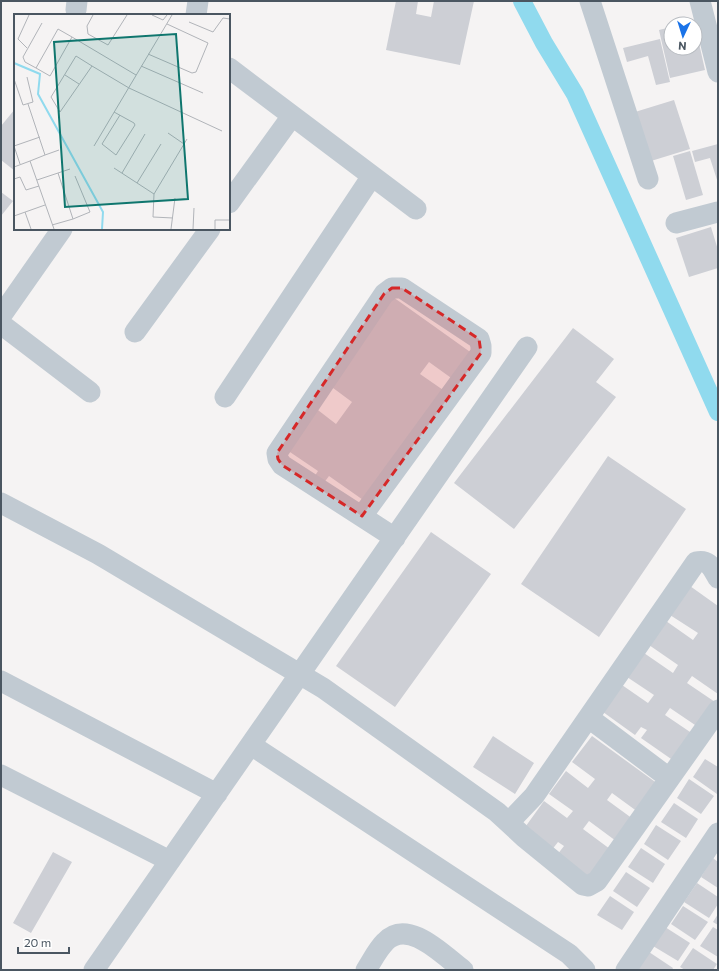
<svg xmlns="http://www.w3.org/2000/svg" width="719" height="971" font-family="Commissioner,sans-serif">
	<style>
		.lines { fill: none; stroke-linecap: round; stroke-linejoin: round }
		.canal { stroke: #90daee; stroke-width: 18 }
		.building { fill: #cdcfd5 }
		.minor { stroke: #c1cad2; stroke-width: 21 }
		.marked { fill: #d62828; fill-opacity: 0.2; stroke: #d62828; stroke-width: 3; stroke-dasharray: 8 5; stroke-linejoin: round }
		.inset-river { fill: none; stroke: #90daee; stroke-width: 2 }
		.inset-road { fill: none; stroke: #b1b4b9; stroke-width: 1 }
		.view { fill: #0f766e; fill-opacity: 0.15; stroke: #0f766e; stroke-width: 2 }
		.inset-edge { fill: none; stroke: #4a5661; stroke-width: 2 }
	</style>
	<rect width="100%" height="100%" fill="#f5f3f3"/>
	<g class="lines">
		<path class="canal" d="M522,1L544,43L575,94L718,412"/>
	</g>
	<path class="building" d="M396,1H418L416,14L431,17L434,1H474L460,65L386,50Z
		M671,27V48H695L696,30L705,70L670,78L659,30Z
		M660,39L670,82L656,85L648,56L627,62L623,48Z
		M674,100L690,149L651,161L635,112Z
		M15,109V171L1,160V126Z
		M718,144V183L710,158L695,162L692,151Z
		M690,151L703,195L686,200L673,156Z
		M1,192L13,201L1,216Z
		M711,227L718,250V268L689,277L676,238Z
		M393,297L473,354L454,380L429,362L420,374L446,392L366,502L329,476L320,488L311,482L318,471L284,448L314,407L336,424L352,402L329,385Z
		M573,328L614,359L596,382L616,397L514,529L454,483Z
		M608,456L686,509L599,637L521,584Z
		M431,532L491,574L395,707L336,666Z
		M690,586L718,606V694L692,676L687,683L715,702L698,727L670,708L665,715L693,734L674,761L641,738L647,730L641,727L635,735L603,712L622,685L648,703L654,695L627,677L644,653L673,673L678,665L649,645L666,621L693,640L698,633L670,615Z
		M493,736L534,763L515,794L473,767Z
		M592,736L658,784L638,812L612,793L607,800L633,819L616,841L589,821L583,829L610,849L589,878L557,855L564,846L558,842L551,851L523,830L544,801L567,818L573,811L549,794L566,771L588,788L595,779L572,762Z
		M705,759L718,767L717,794L693,777Z
		M689,779L714,796L701,814L677,798Z
		M674,803L698,819L686,838L661,822Z
		M656,825L681,841L668,860L644,844Z
		M641,848L665,864L653,883L628,867Z
		M53,852L72,862L31,933L13,923Z
		M713,858L718,862V888L701,877Z
		M626,872L650,888L637,907L613,891Z
		M697,883L718,897V904L709,918L684,902Z
		M610,896L634,912L622,930L597,915Z
		M683,906L708,922L695,940L671,924Z
		M718,914V925L713,922Z
		M665,927L690,943L678,961L653,946Z
		M713,927L718,930V957L700,946Z
		M693,948L717,964L713,970H685L680,967Z
		M649,952L673,968L672,970H637Z"/>
	<g class="lines">
		<path class="minor" d="M590,1L648,179
			M700,1L718,72
			M76,10L77,1
			M196,15L198,1
			M229,68L416,209
			M229,203L292,116
			M676,223L718,212
			M1,316L62,229
			M1,324L90,392
			M135,332L210,229
			M225,397L372,176
			M1,503L98,554L323,688L497,812L524,837L583,885L588,886L597,881L718,710
			M362,516L481,353V346L479,339L402,288H392L384,294L277,453L278,459L282,465L395,538
			M1,681L217,794
			M589,718L669,778
			M251,745L569,954L585,970
			M1,775L170,861
			M505,819L514,817L534,796L696,562C709,559 712,568 718,578
			M94,970L527,347
			M366,970C372,961 377,950 385,942C408,917 444,956 463,970
			M626,970L718,833"/>
	</g>
	<path class="marked" d="M392,288H402L479,339L481,353L362,516L282,465L278,459L277,453L384,294Z"/>
	<g transform="translate(14 14)">
		<rect width="216" height="216" fill="#f5f3f3"/>
		<path class="inset-river" d="M0,49L26,60L24,80L89,198L88,215"/>
		<path class="inset-road" d="M79,1L73,12L74,20L94,31L113,1M138,1L149,6L153,1M175,8L199,18L209,4L216,5M58,23L44,15L22,54L36,62L58,23L122,61M13,34L4,25L15,1M134,40L178,59L182,58L194,29L153,10M78,52L62,42L37,83L46,98L78,52L115,74L208,117M127,52L189,79M22,54L11,48L9,43L28,9M51,61L65,70M0,65L9,91L19,88L13,63M14,90L31,141L16,147L40,215M100,98L120,109L121,111L102,141L88,130L106,101M154,119L170,130M0,132L26,123M0,132L6,150M80,132L158,1M31,141L45,136M0,153L16,147M100,154L140,180M44,159L59,205L76,198L61,162M108,159L131,120M0,165L6,163L12,176L25,172M23,166L56,155M123,169L147,130M11,198L17,215M0,202L31,191M159,204L139,203L140,180L173,125M38,211L59,205M157,215L161,184M179,215L180,194M201,215V206H216"/>
		<path class="view" d="M162,20L174,185L51,193L40,28Z"/>
		<rect width="216" height="216" class="inset-edge"/>
	</g>
	<rect width="719" height="971" fill="none" stroke="#4a5661" stroke-width="4"/>
	<g transform="translate(683 36) rotate(184)"><circle r="19" fill="#ffffff" stroke="#b7bbc0"/>
	<path d="M0-3L7 15L0 10L-7 15Z" fill="#1a73e8"/>
	<text y="-6" font-size="11" font-weight="bold" text-anchor="middle" fill="#4a5661">N</text>
	</g>
	<path d="M18 947v6h51v-6" fill="none" stroke="#4a5661" stroke-width="2"/>
	<text x="24" y="947" font-size="12" fill="#4a5661" stroke="#ffffff" stroke-width="3" paint-order="stroke">20 m</text>
</svg>
